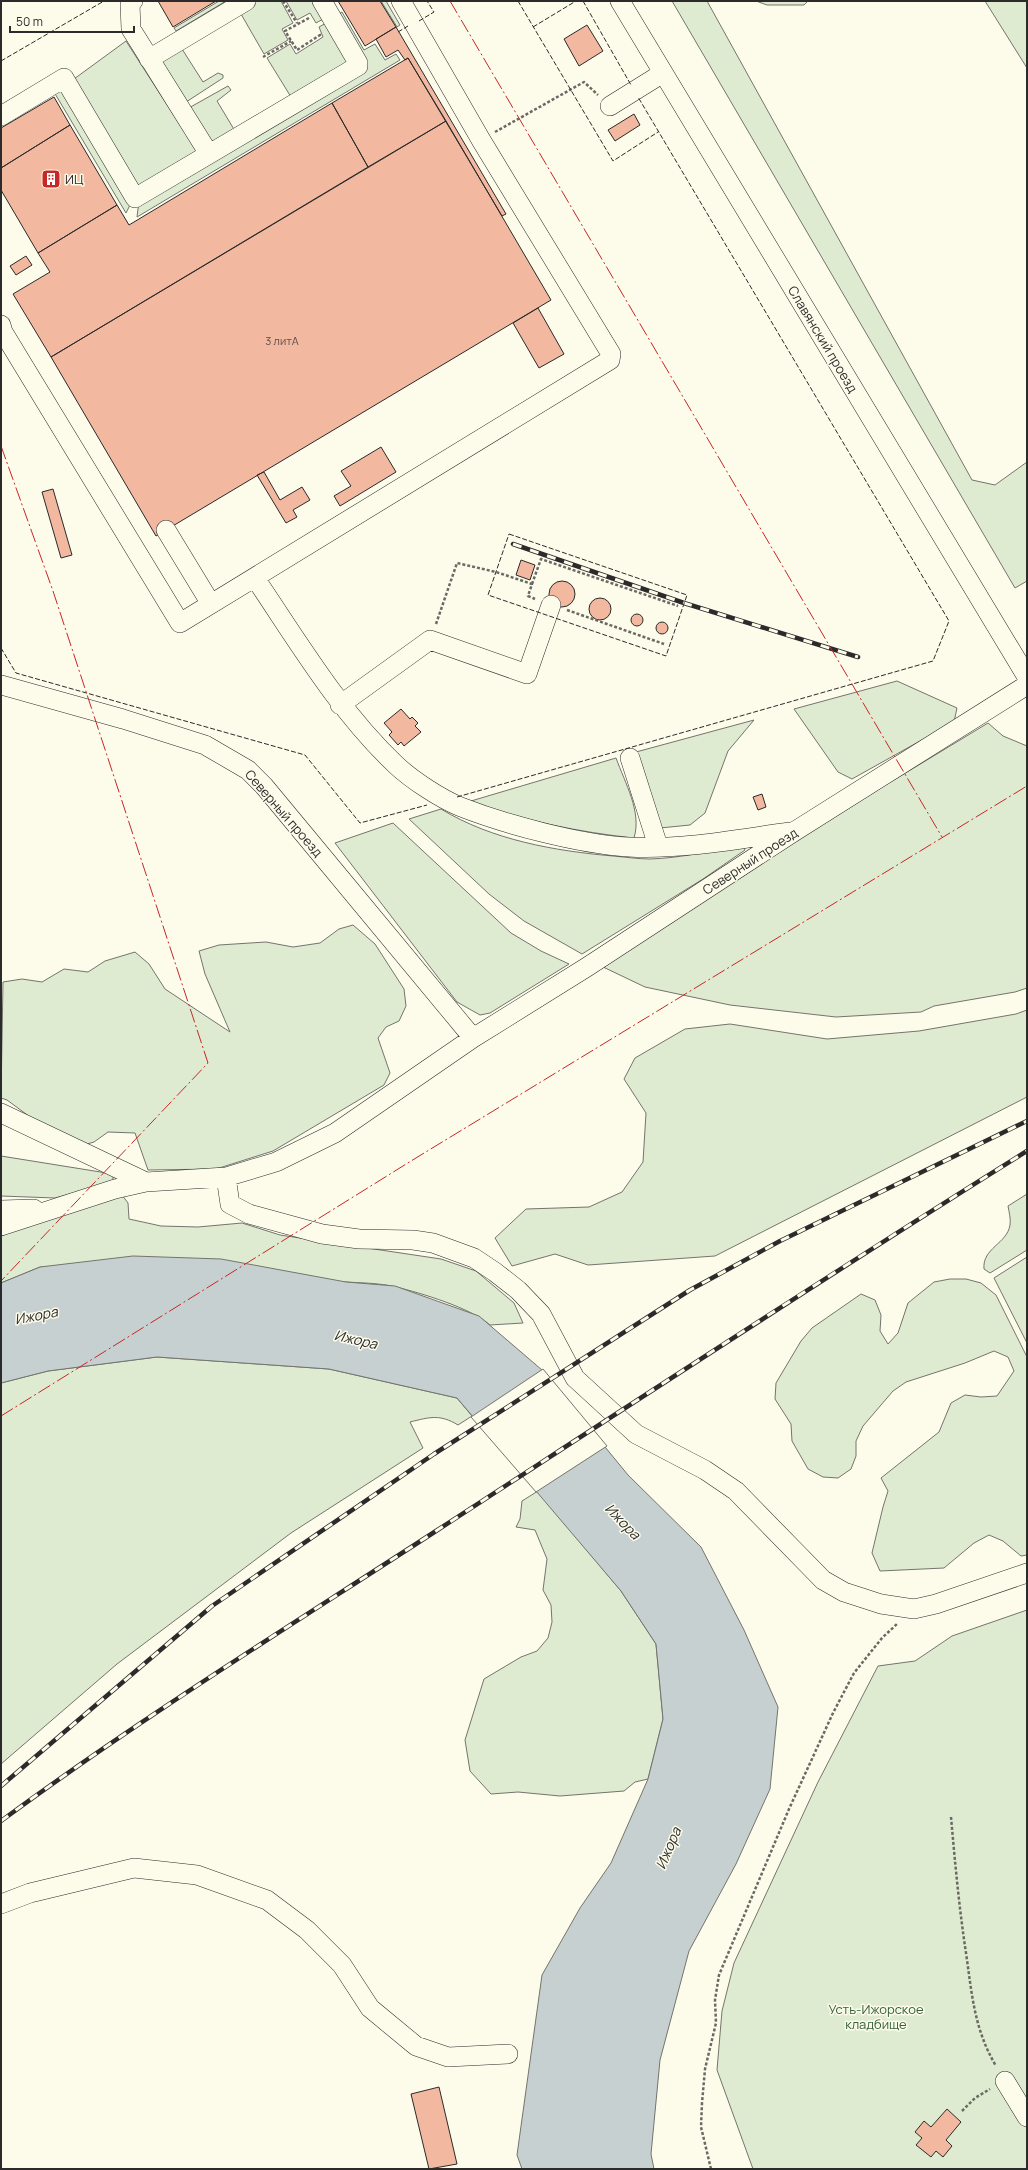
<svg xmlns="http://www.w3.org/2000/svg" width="1028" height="2170" font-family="Manrope,sans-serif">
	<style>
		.green { fill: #deebd1; stroke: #74746e }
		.water { fill: #c7d0d0; stroke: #74746e }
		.pier { fill: #fdfbea; stroke: #74746e }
		.building { fill: #f2b8a0; stroke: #2b2b2b }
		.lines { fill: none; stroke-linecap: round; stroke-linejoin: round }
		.minor-casing { stroke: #2b2b2b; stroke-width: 20 }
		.path { stroke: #6a6964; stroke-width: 2.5; stroke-dasharray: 3 2; stroke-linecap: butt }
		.minor { stroke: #fdfbea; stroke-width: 19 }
		.rail-casing { stroke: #2b2b2b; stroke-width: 4.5 }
		.rail { stroke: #fdfbea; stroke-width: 3; stroke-dasharray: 9; stroke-linecap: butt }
		.fence { stroke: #2b2b2b; stroke-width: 1; stroke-dasharray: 5 2; stroke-linecap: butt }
		.power { stroke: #c62828; stroke-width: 1; stroke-dasharray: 14 3 2 3; stroke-linecap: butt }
		.labels { text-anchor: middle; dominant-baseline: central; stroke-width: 3; stroke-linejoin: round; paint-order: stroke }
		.number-label { font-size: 11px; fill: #5d4e48 }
		.poi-label { font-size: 13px; fill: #2b2b2b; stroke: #fdfbea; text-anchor: start }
		.street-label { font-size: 13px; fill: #2b2b2b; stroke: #fdfbea }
		.park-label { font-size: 13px; fill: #34623c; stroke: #fdfbea }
		.water-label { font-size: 14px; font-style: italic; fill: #2b2b2b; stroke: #fdfbea }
	</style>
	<rect width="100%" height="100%" fill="#fdfbea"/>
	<path class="green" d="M219,1H226L176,31L174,28Z
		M252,1H281L293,23L282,29L288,40L264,54L241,14Z
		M286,1H315L325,18L316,23L310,13L297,20Z
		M381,1H386L400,25L397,27Z
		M672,1H707L972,480L995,485L1027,462V581L1015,588Z
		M756,1H808L804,5H767Z
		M985,1H1027V68Z
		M342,12L364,50L375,44L385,60L396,54L400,60L137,217L139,201L357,71L335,16Z
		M328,22L353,63L291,97L267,58L290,44L296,54L323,37L319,27Z
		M126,41L198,153L140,189L74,79Z
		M182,49L203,82L218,73L223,75V78L183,104L155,59Z
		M63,86L132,201L126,213L54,92Z
		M228,86L231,90L217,101L235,131L211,149L187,109Z
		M897,681L957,708L954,722L852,779L838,772L794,709Z
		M754,720L728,751L705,813L690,825L660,828L636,752Z
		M988,723L1003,736L1027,746V988L1015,992L934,1006L921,1012L836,1017L730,1005L645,987L601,966L884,786Z
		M616,758C625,783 642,812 634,838C578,832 524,821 471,801Z
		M441,809C492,840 555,851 613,856C625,857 638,859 650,859C681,858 712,851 743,844L745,850L703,879L582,954L524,921L489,894L409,819Z
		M393,823L511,933L541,951L569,964L490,1013L480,1015L457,1002L335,843Z
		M353,925L375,944L404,989L406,1006L399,1021L386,1027L378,1038L390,1073L384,1085L273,1151L216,1169L148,1170L135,1133L108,1132L94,1142L80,1146L41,1125L7,1100L1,1098L3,982L22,979L42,982L64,969L88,972L105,961L135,952L149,964L165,989L230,1032L205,974L199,951L219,945L266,942L293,947L320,943L339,929Z
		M1027,1010V1097L715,1256L588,1265L555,1254L512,1266L495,1238L526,1209L589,1207L622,1192L643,1162L646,1113L624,1079L635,1058L685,1029L730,1024L827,1039L919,1031L1016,1014Z
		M1,1156L113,1174V1182L55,1198L1,1196Z
		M1027,1194V1250L990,1273L984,1269C982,1248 1007,1244 1010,1225C1011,1219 1009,1212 1008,1206Z
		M122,1195L128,1203L129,1219L161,1226L198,1227L242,1223L280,1235L441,1259L476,1271L514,1303L523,1323L490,1325C471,1308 421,1293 396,1287C380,1283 362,1283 346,1282L40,1267L1,1283V1236L28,1224Z
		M1027,1257V1343L994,1278Z
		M950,1279H966L981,1283L996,1295L1027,1357V1555L1021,1556L1003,1541L989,1535L974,1543L944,1568L880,1571L872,1553L883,1507L888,1491L881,1478L939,1432L951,1403L965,1395L981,1397L997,1396L1014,1371L1008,1357L994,1351L965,1363L906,1382L893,1391L863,1426L856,1441V1456L851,1469L838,1478L823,1477L808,1469L792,1441L791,1424L775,1399L776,1383L801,1341L812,1328L861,1294L875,1300L881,1315L880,1331L888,1344L898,1333L908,1303L934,1282Z
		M157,1357L329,1369L457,1398L472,1416L458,1425C440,1414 430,1417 410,1422L423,1448L291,1533L117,1664L1,1764V1383L48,1371Z
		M538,1491L621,1591L656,1644L663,1719L648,1779L635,1782L624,1791L560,1796L518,1792L491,1794L470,1771L465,1740L484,1679L521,1657L537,1651L548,1638L552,1622L551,1605L543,1590L547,1559L535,1530L516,1527L520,1519L522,1501Z
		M1027,1610V2169H753L717,2070L722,2011L734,1963L818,1782L878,1666L915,1661L952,1636Z"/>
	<path class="water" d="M133,1256L221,1259L346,1282L395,1286L479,1316L542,1370L628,1475L701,1547L744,1630L778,1707L770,1789L736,1864L689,1951L660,2060L651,2154L654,2169H522L517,2155L542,1975L580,1908L611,1863L648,1779L663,1719L656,1644L621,1591L457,1398L329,1369L157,1357L48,1371L1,1383V1283L40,1267Z"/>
	<path class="pier" d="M543,1369L607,1446L536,1492L471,1417Z"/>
	<path class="building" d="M158,1H216L173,27Z
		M338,1H380L396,27L365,46Z
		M587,25L603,51L579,66L564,39Z
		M396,27L506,214L502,216L408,58L405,60L398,50L386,57L376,39Z
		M408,58L446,121L368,167L332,103Z
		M54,97L70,125L1,168V128Z
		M332,103L368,167L51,357L13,294L50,272L38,253L117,205L129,225Z
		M634,114L640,125L615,141L608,130Z
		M446,121L551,300L156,536L51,357Z
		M70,125L117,205L38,253L1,190V168Z
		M26,256L32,265L16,275L10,266Z
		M538,308L564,354L539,368L513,323Z
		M381,447L396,472L340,506L334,496L351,486L341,471Z
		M264,472L280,500L302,487L310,500L293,510L297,517L286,523L257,475Z
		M53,489L72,555L61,558L42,492Z
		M521,560L535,565L530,580L516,575Z
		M549 594a13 13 0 1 1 26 0a13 13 0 1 1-26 0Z
		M589 609a11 11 0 1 1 22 0a11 11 0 1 1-22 0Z
		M631 620a6 6 0 1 1 12 0a6 6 0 1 1-12 0Z
		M656 628a6 6 0 1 1 12 0a6 6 0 1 1-12 0Z
		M401,709L410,719L412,717L418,723L415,726L421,732L404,746L401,742L398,745L389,735L392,732L384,723Z
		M762,794L766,807L758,810L753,797Z
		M439,2087L457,2164L429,2169L411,2094Z
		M947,2109L961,2122L946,2140L952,2146L943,2157L936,2151L931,2157L916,2145L922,2138L915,2132L924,2121L931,2127Z"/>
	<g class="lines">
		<defs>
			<path id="minor" d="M133,1L130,4L131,29L209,154
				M620,1L1027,677
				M149,59L246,1
				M610,106L663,73
				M1,116L64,78L135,198L358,66V63L322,1
				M1,325L3,332L180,623L610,360L611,354L481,140L401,1
				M166,530L211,604
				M255,578C299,643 339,711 396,765C412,780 441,799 461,807C507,825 579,844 628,847C682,850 737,839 790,832
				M1,685L123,719L205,745L248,770L264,786L473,1038
				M340,705L430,640L527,674L551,605
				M630,758L658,846
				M1,1113L146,1182
				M226,1177L230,1204L249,1214L322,1234L359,1239L413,1240L433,1243L474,1258L495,1272L518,1290L541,1314L575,1378L636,1434L705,1470L736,1491L823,1580L844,1592L881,1604L914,1609L936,1604L1027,1573
				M1,1210L34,1209
				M1,1226L115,1189L146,1182L226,1177L276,1162L335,1133L473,1038L587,967L795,831L1027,685
				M1,1904L30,1893L134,1868L197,1875L267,1900L307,1930L342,1965L370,2008L416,2046L448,2057L508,2054
				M1005,2081L1027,2117"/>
		</defs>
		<use href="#minor" class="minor-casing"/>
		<path class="path" d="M283,1L297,23
			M309,18L285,31L297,50L320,35L319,34
			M263,57L291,41
			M495,132L584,82L598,95
			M532,584L541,559L678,606
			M567,610L664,644
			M436,624L457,563L496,572L532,584L528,596L535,599
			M951,1817C955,1862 959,1907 966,1953C972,1994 974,2029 996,2066
			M962,2111L975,2098L990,2089
			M711,2169L701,2127L702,2103L705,2069L716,2023L715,2000L719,1975L789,1809L833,1713L854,1673L882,1638L897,1624"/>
		<use href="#minor" class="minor"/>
		<defs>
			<path id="rail" d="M513,544L684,603L858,657
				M1,1786L212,1606L434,1454L690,1290L780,1241L1027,1121
				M1,1821C141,1718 290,1626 436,1531C633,1403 828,1275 1027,1151"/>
		</defs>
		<use href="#rail" class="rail-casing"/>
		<use href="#rail" class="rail"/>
		<path class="fence" d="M518,1L613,161L658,132
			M583,1L631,85
			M419,21L434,12L427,1
			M533,27L576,1
			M398,32L408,26
			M1,61L104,1
			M509,534L687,595L666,656L488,595Z
			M1,648L16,673L305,755L360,823L427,805
			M457,797L933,661L949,621L638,97"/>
		<path class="power" d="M450,1L942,837
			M1,446L53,591L208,1063L1,1281
			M1,1416L411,1161L1027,786"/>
	</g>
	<defs>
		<symbol id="building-square" viewBox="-11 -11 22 22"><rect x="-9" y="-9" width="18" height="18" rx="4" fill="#c62828" stroke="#fdfbea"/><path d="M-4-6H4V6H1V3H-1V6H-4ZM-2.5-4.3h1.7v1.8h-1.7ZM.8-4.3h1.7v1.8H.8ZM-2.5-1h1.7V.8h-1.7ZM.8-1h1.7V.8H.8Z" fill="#fff"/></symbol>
	</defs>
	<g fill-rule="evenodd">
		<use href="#building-square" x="40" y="168" width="22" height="22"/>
	</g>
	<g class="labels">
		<g class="number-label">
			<text x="282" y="340">3 литА</text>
		</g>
		<g class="poi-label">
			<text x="65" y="179">ИЦ</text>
		</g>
		<g class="street-label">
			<text transform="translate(823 339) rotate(59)">Славянский проезд</text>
			<text transform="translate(284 813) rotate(49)">Северный проезд</text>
			<text transform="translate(750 861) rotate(-33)">Северный проезд</text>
		</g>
		<g class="park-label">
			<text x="876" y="2009">Усть-Ижорское<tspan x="876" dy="15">кладбище</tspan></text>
		</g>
		<g class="water-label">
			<text transform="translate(36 1315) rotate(-11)">Ижора</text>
			<text transform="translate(356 1339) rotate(13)">Ижора</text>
			<text transform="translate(623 1521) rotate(46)">Ижора</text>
			<text transform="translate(668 1848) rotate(-67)">Ижора</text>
		</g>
	</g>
	<rect width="1028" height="2170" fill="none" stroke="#2b2b2b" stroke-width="4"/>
	<path d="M10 26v6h124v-6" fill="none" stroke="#2b2b2b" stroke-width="2"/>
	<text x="16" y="26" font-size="12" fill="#2b2b2b" stroke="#fdfbea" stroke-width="3" paint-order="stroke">50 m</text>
</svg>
